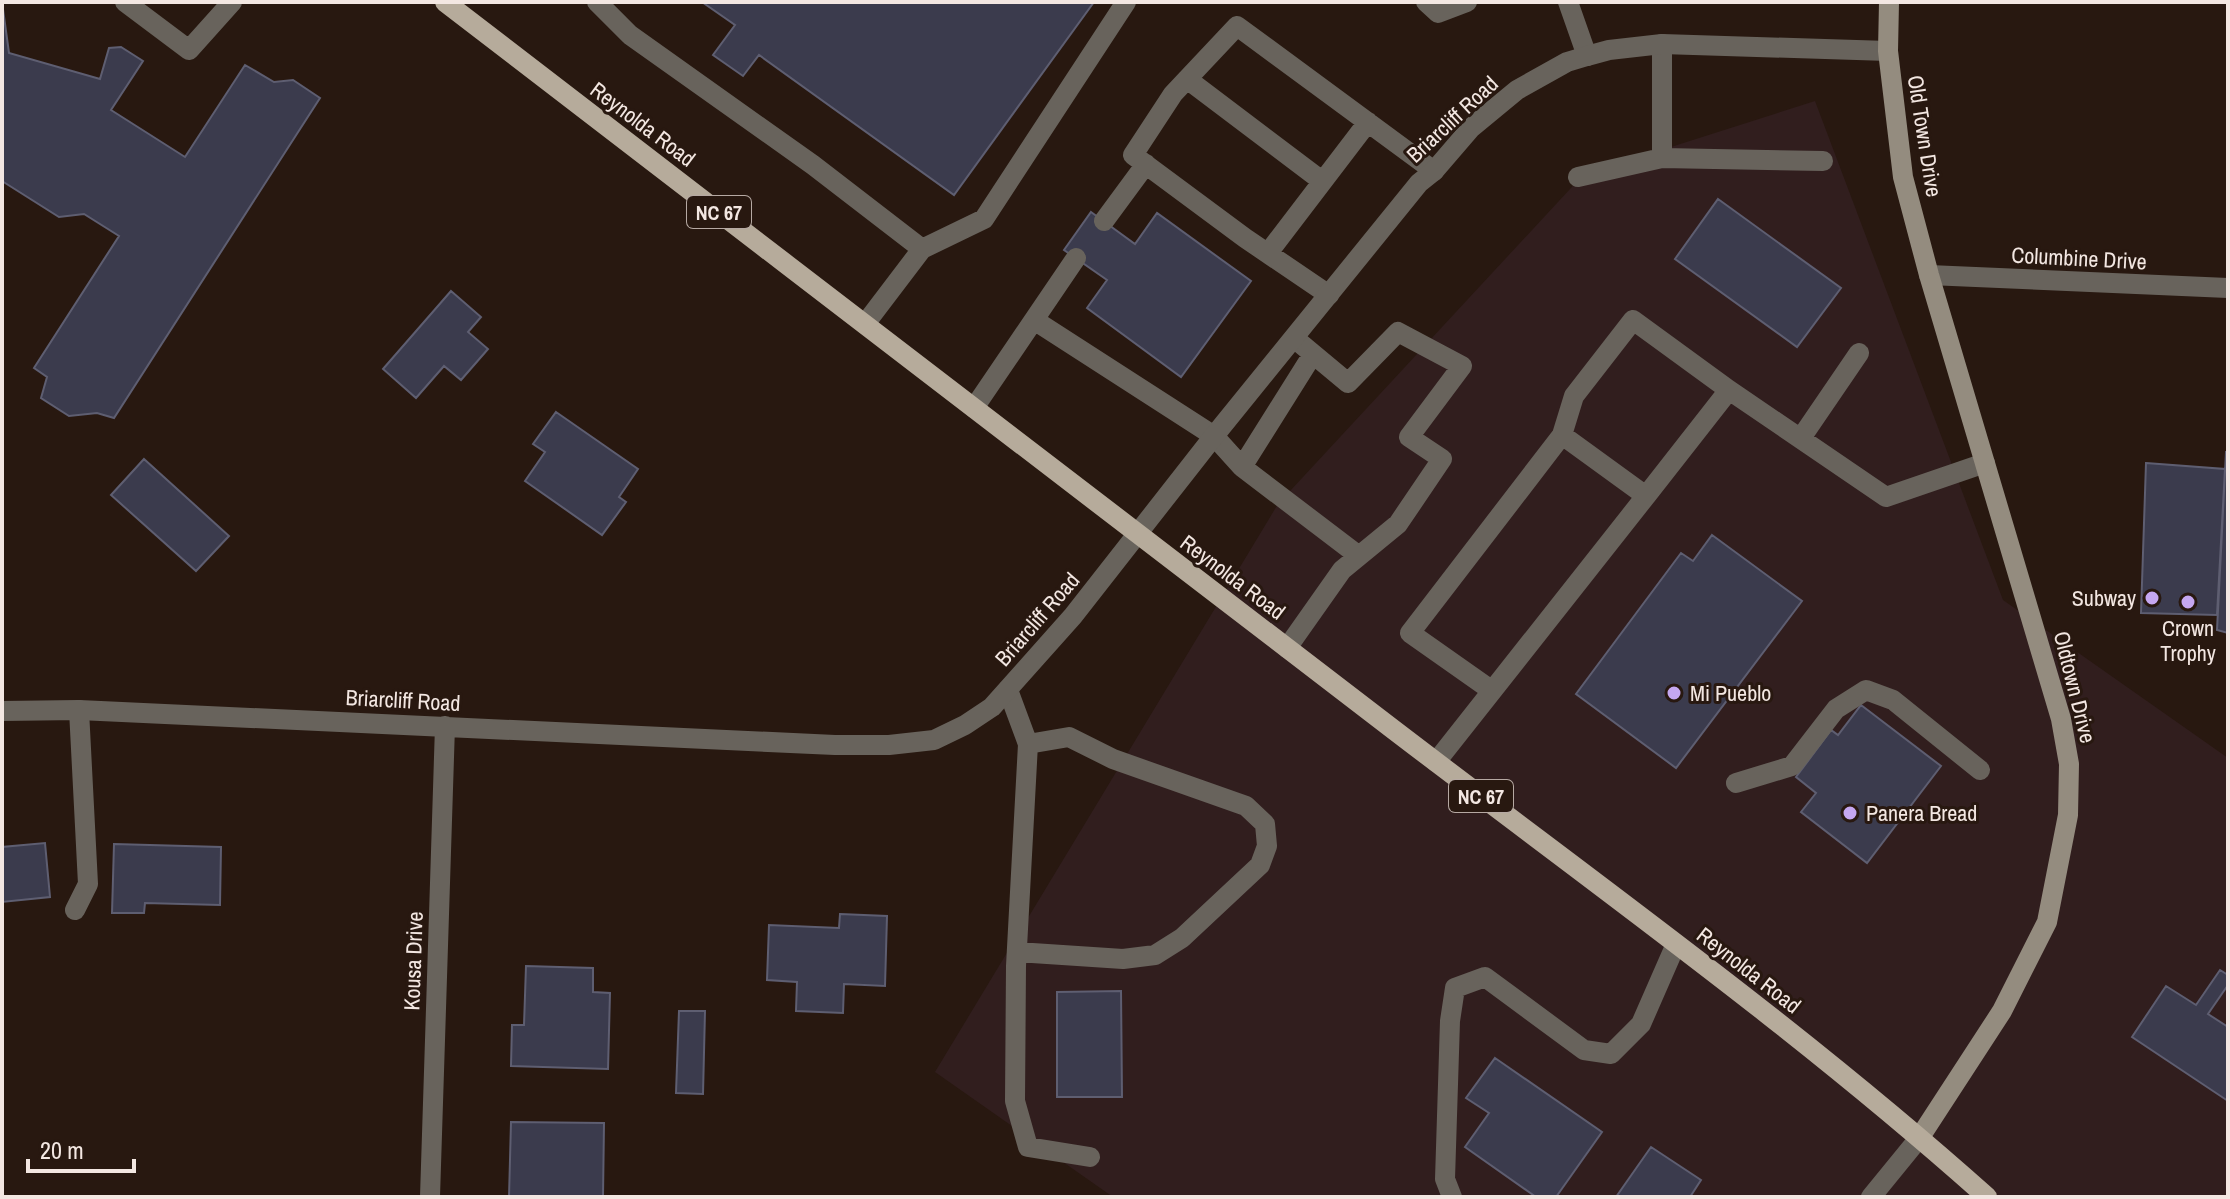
<svg xmlns="http://www.w3.org/2000/svg" width="2230" height="1199" font-family="'Archivo Narrow',sans-serif">
	<style>
		.commercial { fill: #311e1e }
		.building { fill: #3b3b4d; stroke: #5e5e71; stroke-width: 2 }
		.lines { fill: none; stroke-linecap: round; stroke-linejoin: round }
		.lane { stroke: #68635c; stroke-width: 20 }
		.street { stroke: #68635c; stroke-width: 20 }
		.secondary { stroke: #948c7f; stroke-width: 20 }
		.primary { stroke: #b6ab9b; stroke-width: 20 }
		.poi-dot { fill: #c5a7f1; stroke: #281810; stroke-width: 3 }
		.labels { text-anchor: middle; dominant-baseline: central; stroke-width: 6; stroke-linejoin: round; paint-order: stroke }
		.shield { fill: #281810; stroke: #b6a9a3; stroke-width: 2 }
		.shield-label { font-size: 20px; font-weight: bold; fill: #f3e7e2 }
		.street-label { font-size: 22px; fill: #f3e7e2; stroke: #281810 }
		.poi-label { font-size: 22px; fill: #f3e7e2; stroke: #281810; text-anchor: start }
	</style>
	<rect width="100%" height="100%" fill="#281810"/>
	<path class="commercial" d="M1815,101L2003,600L2228,758V1197H1113L935,1072L1278,504L1583,175Z"/>
	<path class="building" d="M2,2L9,53L100,79L109,48L121,47L143,61L111,110L185,157L245,65L274,82L293,80L320,98L114,418L97,413L69,416L41,398L47,377L34,368L119,236L84,214L59,217L2,181Z
		M702,2H1094L954,195L759,55L743,76L713,55L735,25Z
		M1718,199L1841,288L1797,347L1675,259Z
		M1091,212L1135,244L1157,213L1251,281L1181,377L1087,308L1107,280L1064,250Z
		M451,291L481,317L468,332L488,349L461,380L444,366L416,398L383,369Z
		M556,412L638,469L619,497L626,502L602,535L525,481L545,452L533,444Z
		M2226,452H2228V633L2217,630Z
		M144,459L229,536L196,571L111,495Z
		M2146,463L2225,469L2217,615L2141,613Z
		M1712,535L1802,601L1676,768L1576,694L1681,553L1693,561Z
		M1861,705L1941,766L1867,863L1801,812L1816,793L1796,777L1831,730L1838,735Z
		M45,843L50,897L2,902V847Z
		M114,844L221,847L220,905L145,903L144,913H112Z
		M840,914L887,916L885,986L844,984L843,1013L796,1011L797,982L767,980L769,925L839,928Z
		M526,966L593,968V992L610,993L608,1069L511,1066L512,1025H524Z
		M2220,970L2228,975V985L2208,1014L2228,1027V1101L2132,1037L2166,986L2196,1005Z
		M1121,991L1122,1097H1057V992Z
		M679,1011H705L703,1094L676,1093Z
		M1495,1058L1602,1132L1556,1197H1536L1465,1147L1489,1113L1466,1098Z
		M511,1122L604,1123L603,1197H509Z
		M1651,1147L1701,1180L1690,1197H1616Z"/>
	<g class="lines">
		<path class="lane" d="M125,2L189,50L232,2
			M597,2L630,35L813,165L922,249
			M1426,2L1438,13L1467,2
			M1568,2L1587,56
			M1662,44V158L1823,161
			M1187,79L1322,181
			M1578,177L1662,158
			M1104,221L1146,164
			M1268,253L1368,122
			M1329,295L1245,238L1133,155L1173,94L1237,26L1434,171
			M1034,320L1214,436L1242,467
			M865,324L922,249L984,219L1126,2
			M1313,354L1242,467L1359,556
			M974,408L1076,258
			M1801,438L1859,353
			M1646,496L1729,390
			M1287,648L1342,570L1398,524L1442,459L1409,437L1462,366L1398,332L1348,383L1294,338
			M1008,690L1028,744L1016,966L1015,1101L1028,1147L1090,1157
			M1491,690L1410,633L1562,435L1574,396L1633,320L1729,390L1886,497L1985,463
			M1436,762L1646,496L1562,435
			M1736,783L1792,766L1836,709L1866,690L1893,700L1980,770
			M75,910L88,884L79,710
			M1017,952L1123,959L1155,955L1182,938L1260,865L1267,846L1265,824L1246,806L1113,759L1069,737L1028,744
			M1452,1197L1445,1179L1450,1021L1455,988L1485,977L1584,1050L1611,1054L1641,1024L1676,944
			M1871,1197L1920,1137"/>
		<path class="street" d="M1929,275L2228,288
			M2,711L79,710L835,745H889L934,740L965,725L992,707L1073,616L1214,436L1419,183L1434,171L1471,128L1517,90L1567,62L1587,56L1609,50L1662,44L1888,51
			M430,1197L445,726"/>
		<path class="secondary" d="M1889,2L1888,51L1903,177L1929,275L2061,719L2069,764L2068,815L2047,922L2002,1011L1920,1137"/>
		<path class="primary" d="M445,2C761,245 1078,488 1394,730C1594,883 1799,1029 1987,1197"/>
	</g>
	<g class="poi-dot">
		<circle cx="2152" cy="598" r="8"/>
		<circle cx="2188" cy="602" r="8"/>
		<circle cx="1674" cy="693" r="8"/>
		<circle cx="1850" cy="813" r="8"/>
	</g>
	<g class="labels">
		<g class="shield">
			<rect x="687" y="196" width="64" height="32" rx="6"/>
			<rect x="1449" y="780" width="64" height="32" rx="6"/>
		</g>
		<g class="shield-label">
			<text x="719" y="212">NC 67</text>
			<text x="1481" y="796">NC 67</text>
		</g>
		<g class="street-label">
			<text transform="translate(1452 119) rotate(-43)">Briarcliff Road</text>
			<text transform="translate(643 124) rotate(37)">Reynolda Road</text>
			<text transform="translate(1925 136) rotate(81)">Old Town Drive</text>
			<text transform="translate(2079 258) rotate(3)">Columbine Drive</text>
			<text transform="translate(1233 577) rotate(37)">Reynolda Road</text>
			<text transform="translate(1037 619) rotate(-49)">Briarcliff Road</text>
			<text transform="translate(2075 687) rotate(76)">Oldtown Drive</text>
			<text transform="translate(403 700) rotate(3)">Briarcliff Road</text>
			<text transform="translate(413 961) rotate(-88)">Kousa Drive</text>
			<text transform="translate(1749 970) rotate(38)">Reynolda Road</text>
		</g>
		<g class="poi-label">
			<text x="2136" y="598" text-anchor="end">Subway</text>
			<text x="2188" y="628" text-anchor="middle">Crown<tspan x="2188" dy="25">Trophy</tspan></text>
			<text x="1690" y="693">Mi Pueblo</text>
			<text x="1866" y="813">Panera Bread</text>
		</g>
	</g>
	<rect width="2230" height="1199" fill="none" stroke="#f3e7e2" stroke-width="8"/>
	<path d="M28 1159v12h106v-12" fill="none" stroke="#f3e7e2" stroke-width="4"/>
	<text x="40" y="1159" font-size="24" fill="#f3e7e2" stroke="#281810" stroke-width="6" paint-order="stroke">20 m</text>
</svg>
